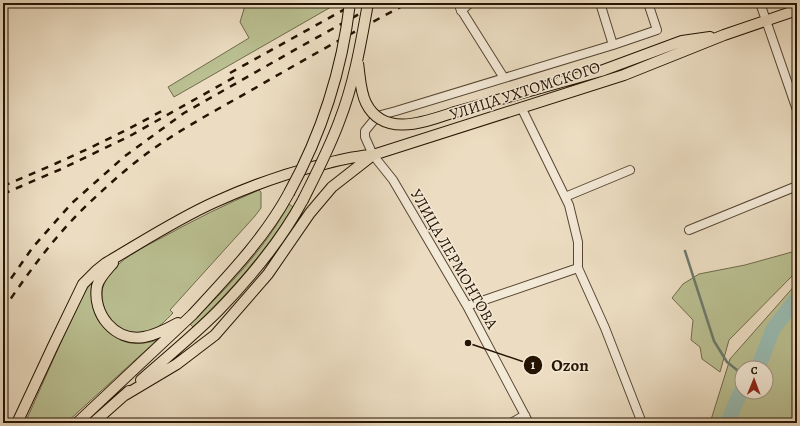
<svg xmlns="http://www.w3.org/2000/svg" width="800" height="426" font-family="Alegreya,serif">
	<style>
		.green { fill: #bac092; stroke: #706a4a; fill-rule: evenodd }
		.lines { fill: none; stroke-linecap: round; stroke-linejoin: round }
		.stream { stroke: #6b796c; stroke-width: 2.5 }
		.river { stroke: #99bcb3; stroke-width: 15 }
		.minor-casing { stroke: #574632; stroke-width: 10 }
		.major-casing { stroke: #251402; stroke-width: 12 }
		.minor { stroke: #f3e9d7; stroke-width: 8 }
		.major { stroke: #ecddc2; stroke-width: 10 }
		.rail { stroke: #251402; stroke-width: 2.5; stroke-dasharray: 7 7; stroke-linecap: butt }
		.major-bridge-casing { stroke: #251402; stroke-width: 12; stroke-linecap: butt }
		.major-bridge { stroke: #ecddc2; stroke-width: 10 }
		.labels { text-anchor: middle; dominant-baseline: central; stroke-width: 3; stroke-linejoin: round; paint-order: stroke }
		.street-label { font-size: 16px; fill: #251402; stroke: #f3e9d7 }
		.leader { fill: none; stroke: #251402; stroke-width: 1.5 }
		.callout-dot { fill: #251402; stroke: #f3e9d7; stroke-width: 1.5 }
		.mark-label { font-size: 12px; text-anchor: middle; font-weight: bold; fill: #fff }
		.callout-label { font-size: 17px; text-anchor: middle; font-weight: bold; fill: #251402; stroke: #f3e9d7; stroke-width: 3; stroke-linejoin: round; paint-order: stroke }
	</style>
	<rect width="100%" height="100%" fill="#ecddc2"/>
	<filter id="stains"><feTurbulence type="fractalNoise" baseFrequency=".005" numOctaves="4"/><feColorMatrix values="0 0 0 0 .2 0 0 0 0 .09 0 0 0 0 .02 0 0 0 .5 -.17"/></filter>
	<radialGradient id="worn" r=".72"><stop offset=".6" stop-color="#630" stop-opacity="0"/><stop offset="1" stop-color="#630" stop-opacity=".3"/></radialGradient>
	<path class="green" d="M244,3H338L174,97L168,87L249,38L240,22L244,9Z
		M259,190L261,192V208L255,216L170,310L173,313C166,320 159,328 149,332C118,342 90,305 107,278C118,259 144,247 163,237C194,220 226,204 259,190Z
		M289,204L293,207C266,251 231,291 193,327L190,324C227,288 264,250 289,204Z
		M792,252L797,257V271L729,340L720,372L702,359L700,347L691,340L693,320L672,298L683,284L699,274L745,265Z
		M92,280H96C93,287 91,294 92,301C94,320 109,336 126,342C136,345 148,343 157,340L66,423H25L77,306Z
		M797,283V423H710L730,359ZM742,368H766V392H742Z"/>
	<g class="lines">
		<path class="stream" d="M685,251L714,341L727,362L742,374"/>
		<path class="river" d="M758,368L773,329L794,302L797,300
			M727,423L742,389"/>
		<defs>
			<path id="minor" d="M600,3L613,45
				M760,3L797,110
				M460,8L504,78
				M461,11L470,3
				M521,107L569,205L578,242V268L605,328L642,423
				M565,197L630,170
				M689,230L797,186
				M467,306L578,268
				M511,423L525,415
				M529,423L467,306L393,180L373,155L365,137V131L374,120L381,115L396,111L613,45L657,30L648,3"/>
			<path id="major" d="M455,112L601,71L682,41L710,37
				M113,263C107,270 99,278 97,286C92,314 115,342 144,337C156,335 167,329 178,323
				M141,380C167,357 194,335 218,311C249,279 282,239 303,200
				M125,395L177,364L215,335L268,274L310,213L332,187L373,155
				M17,423L53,346L83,284L96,271L106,263C142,242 177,219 215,202C248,187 281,175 316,166C336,161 352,156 373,155L624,75L724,35L797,10
				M77,423L192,315C228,276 264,239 289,193
				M93,423L129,391"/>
		</defs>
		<use href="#minor" class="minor-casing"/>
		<use href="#major" class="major-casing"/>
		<use href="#minor" class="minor"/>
		<use href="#major" class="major"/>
		<path class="rail" d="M230,73L356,3
			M3,186C59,163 114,138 167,108
			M3,194L59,170L128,137L240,74
			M3,290L33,247L72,203L125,156L184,113L298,48L379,3
			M3,310C28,273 54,237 86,206C107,186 129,166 153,149C186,126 222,107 257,87C307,58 357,30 408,3"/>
		<defs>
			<path id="major-bridge" d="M358,63C360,76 360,91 366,103C384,139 427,121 455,112
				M289,193C322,133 342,70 350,3
				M303,200C316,174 329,149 339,122C354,84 361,43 368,3"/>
		</defs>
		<use href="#major-bridge" class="major-bridge-casing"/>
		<use href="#major-bridge" class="major-bridge"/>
	</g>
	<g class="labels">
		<g class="street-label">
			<text transform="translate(525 91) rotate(-18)">УЛИЦА УХТОМСКОГО</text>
			<text transform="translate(454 259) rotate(60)">УЛИЦА ЛЕРМОНТОВА</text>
		</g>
	</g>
	<path class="leader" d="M468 343L533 365"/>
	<g class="callout-dot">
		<circle cx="468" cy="343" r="4"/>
		<circle cx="533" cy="365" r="10"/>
	</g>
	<g class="mark-label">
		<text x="533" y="369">1</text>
	</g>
	<g class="callout-label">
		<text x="570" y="371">Ozon</text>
	</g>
	<rect width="800" height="426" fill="none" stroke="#ecddc2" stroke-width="16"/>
	<rect x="4" y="4" width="792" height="418" fill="none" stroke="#251402" stroke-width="2"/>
	<rect x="8" y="8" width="784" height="410" fill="none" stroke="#251402"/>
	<g transform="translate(754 380) rotate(1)"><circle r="19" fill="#f3e9d7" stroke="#a19482"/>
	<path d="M0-3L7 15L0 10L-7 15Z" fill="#8f2418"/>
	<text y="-6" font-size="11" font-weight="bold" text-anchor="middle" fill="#251402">С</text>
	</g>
	<rect width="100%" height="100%" filter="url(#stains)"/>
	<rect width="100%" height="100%" fill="url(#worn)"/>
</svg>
